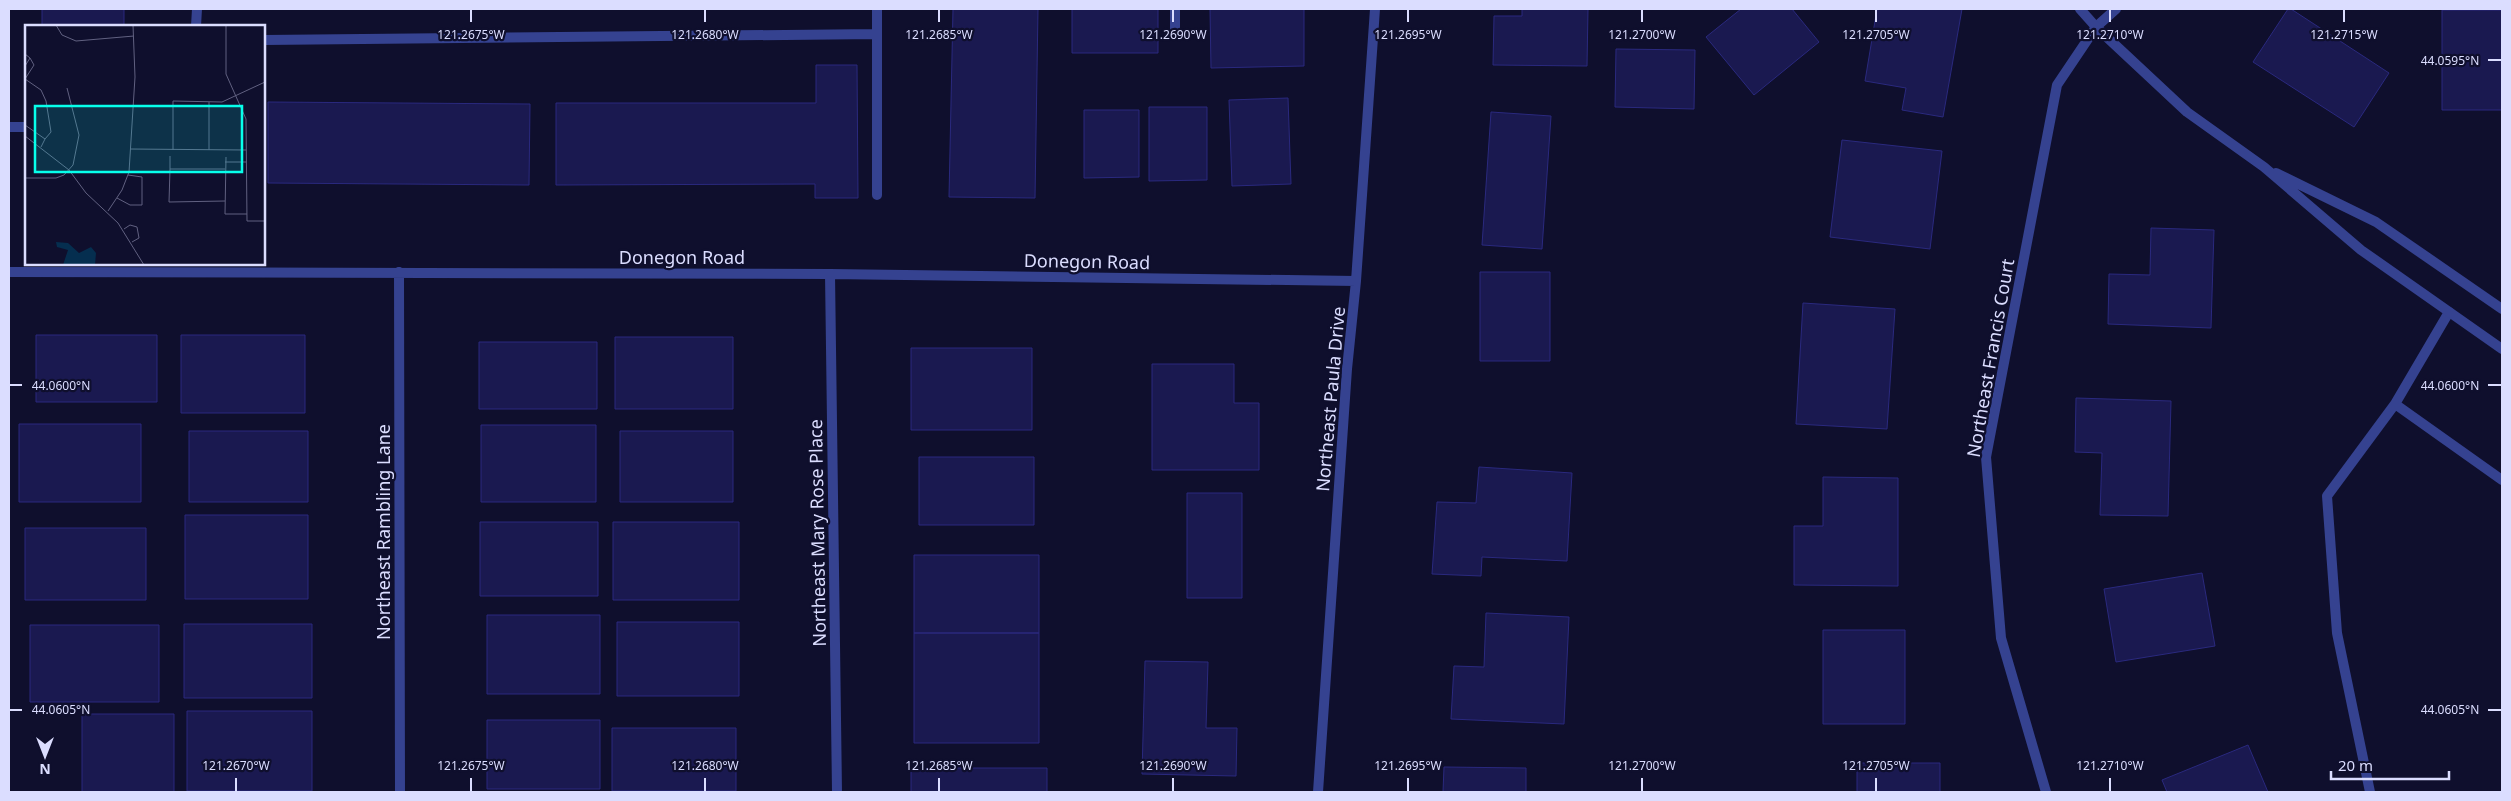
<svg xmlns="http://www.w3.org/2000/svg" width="2511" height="801" font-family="'Noto Sans',sans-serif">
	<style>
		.building { fill: #1a1950; stroke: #2a297e }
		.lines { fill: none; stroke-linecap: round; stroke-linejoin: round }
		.service { stroke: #354290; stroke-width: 10 }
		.minor { stroke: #354290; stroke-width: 10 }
		.tertiary { stroke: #354290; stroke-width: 10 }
		.ticks { fill: none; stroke: #dbddff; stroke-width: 2 }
		.labels { text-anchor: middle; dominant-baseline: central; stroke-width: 4.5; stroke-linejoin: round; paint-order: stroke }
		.street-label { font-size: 18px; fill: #dbddff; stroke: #0f0f2d }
		.inset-road { fill: none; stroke: #616181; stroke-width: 1 }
		.view { fill: #07ffeb; fill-opacity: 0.15; stroke: #07ffeb; stroke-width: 2.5 }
		.inset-edge { fill: none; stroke: #dbddff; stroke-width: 2.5 }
		.ticks-label { font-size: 12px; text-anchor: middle; fill: #dbddff; stroke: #0f0f2d; stroke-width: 4.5; stroke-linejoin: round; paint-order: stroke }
	</style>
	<rect width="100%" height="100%" fill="#0f0f2d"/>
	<path class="building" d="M42,9H124V26H42Z
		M953,9H1038L1035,198L949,197Z
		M1072,9H1158V53H1072Z
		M1210,9H1304V66L1211,68Z
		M1522,9H1588L1587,66L1493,65L1494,16H1522Z
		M1741,9H1792L1819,42L1754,95L1706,37Z
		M1877,9H1962L1943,117L1902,110L1906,88L1865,81Z
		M2288,9H2291L2389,73L2354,127L2253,62Z
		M2442,10H2502V110H2442Z
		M1616,49L1695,50L1694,109L1615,107Z
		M816,65H857L858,198H815V184L556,185V103H816Z
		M1288,98L1291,184L1232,186L1229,100Z
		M268,102L530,104L529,185L268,183Z
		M1149,107H1207V180L1149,181Z
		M1084,110H1139V177L1084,178Z
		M1491,112L1551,116L1542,249L1482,245Z
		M1842,140L1942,151L1930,249L1830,237Z
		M2151,228L2214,230L2211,328L2108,324L2109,274L2150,275Z
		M1480,272H1550V361H1480Z
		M1803,303L1895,309L1887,429L1796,424Z
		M36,335H157V402H36Z
		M181,335H305V413H181Z
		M615,337H733V409H615Z
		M479,342H597V409H479Z
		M911,348H1032V430H911Z
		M1152,364H1234V403H1259V470H1152Z
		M2076,398L2171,401L2168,516L2100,515L2102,453L2075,452Z
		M19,424H141V502H19Z
		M481,425H596V502H481Z
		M189,431H308V502H189Z
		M620,431H733V502H620Z
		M919,457H1034V525H919Z
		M1479,467L1572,473L1567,561L1482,557L1481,576L1432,574L1437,502L1476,503Z
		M1823,477L1898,478V586L1794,585V526H1823Z
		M1187,493H1242V598H1187Z
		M185,515H308V599H185Z
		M480,522H598V596H480Z
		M613,522H739V600H613Z
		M25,528H146V600H25Z
		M914,555H1039V633H914Z
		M2202,573L2215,646L2116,662L2104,589Z
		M1486,613L1569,617L1564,724L1451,719L1454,666L1484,667Z
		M487,615H600V694H487Z
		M617,622H739V696H617Z
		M184,624H312V698H184Z
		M30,625H159V702H30Z
		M1823,630H1905V724H1823Z
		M914,633H1039V743H914Z
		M1145,661L1208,662L1206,728H1237L1236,776L1142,774Z
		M187,711H312V791H187Z
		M82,714H174V792H82Z
		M487,720H600V789H487Z
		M612,728H736V791H612Z
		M2248,745L2268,792H2167L2162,780Z
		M1857,763H1940V792H1857Z
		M1444,767L1526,768V792H1443Z
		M911,768H1047V792H911Z"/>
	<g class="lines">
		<path class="service" d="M196,26L197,9
			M1175,29V9
			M877,34V9
			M264,40L877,34V195
			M9,127H26
			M2449,312L2395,404L2502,480
			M2370,792L2337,633L2327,496L2395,404"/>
		<path class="minor" d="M9,272L830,274L1356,281
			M399,272L400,792
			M830,274L837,792
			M1318,792L1347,369L1356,281L1375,9
			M2046,792L2001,638L1986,457L2057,85L2096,27L2116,9"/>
		<path class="tertiary" d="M2080,9L2096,27L2187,112L2264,167L2361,250L2502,349
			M2276,173L2376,222L2502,309"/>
	</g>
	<path class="ticks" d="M471,10V22M705,10V22M939,10V22M1173,10V22M1408,10V22M1642,10V22M1876,10V22M2110,10V22M2344,10V22M2488,60H2501M10,385H22M2488,385H2501M10,710H22M2488,710H2501M236,778V791M471,778V791M705,778V791M939,778V791M1173,778V791M1408,778V791M1642,778V791M1876,778V791M2110,778V791"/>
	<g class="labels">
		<g class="street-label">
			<text x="682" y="257">Donegon Road</text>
			<text transform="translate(1087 261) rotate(1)">Donegon Road</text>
			<text transform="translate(1990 358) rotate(-80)">Northeast Francis Court</text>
			<text transform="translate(1330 399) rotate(-85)">Northeast Paula Drive</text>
			<text transform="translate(383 532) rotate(-90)">Northeast Rambling Lane</text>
			<text transform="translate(817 533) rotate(-91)">Northeast Mary Rose Place</text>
		</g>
	</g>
	<g transform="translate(25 25)">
		<rect width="240" height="240" fill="#0f0f2d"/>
		<path d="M31,217L43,218L54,228L66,222L71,228L70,240H38L43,225L32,222Z" fill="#052e4f"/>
		<path class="inset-road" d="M31,0L37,10L51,16L109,11M201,0V49L221,94L222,196H240M0,29L5,33L0,41M0,54L16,65L21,76L26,107L20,114M0,54L9,40L5,33M184,77V125M0,100L20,114L16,122M0,111L44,145L61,168L93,198L119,240M105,124L221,125M148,125V76L197,77L240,57M145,131V144H200M201,132L200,189H222M200,137H221M145,144L144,177L200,176M0,153H31L39,150L48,140L54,110L42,63M92,173L105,180H117V152L103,150M83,186L97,165L104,147L110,52L108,0M99,204L105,200L112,202L114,213L107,217"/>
		<path class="view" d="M10,81H217V147H10Z"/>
		<rect width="240" height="240" class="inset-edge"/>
	</g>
	<g class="ticks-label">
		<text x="471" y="39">121.2675°W</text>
		<text x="705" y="39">121.2680°W</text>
		<text x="939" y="39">121.2685°W</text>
		<text x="1173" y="39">121.2690°W</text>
		<text x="1408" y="39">121.2695°W</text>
		<text x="1642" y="39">121.2700°W</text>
		<text x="1876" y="39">121.2705°W</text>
		<text x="2110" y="39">121.2710°W</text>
		<text x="2344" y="39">121.2715°W</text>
		<text x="2450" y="65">44.0595°N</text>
		<text x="2450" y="390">44.0600°N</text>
		<text x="61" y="390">44.0600°N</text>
		<text x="2450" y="714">44.0605°N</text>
		<text x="61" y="714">44.0605°N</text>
		<text x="236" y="770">121.2670°W</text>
		<text x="471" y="770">121.2675°W</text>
		<text x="705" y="770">121.2680°W</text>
		<text x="939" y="770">121.2685°W</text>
		<text x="1173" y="770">121.2690°W</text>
		<text x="1408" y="770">121.2695°W</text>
		<text x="1642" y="770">121.2700°W</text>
		<text x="1876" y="770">121.2705°W</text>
		<text x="2110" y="770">121.2710°W</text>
	</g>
	<rect width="2511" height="801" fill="none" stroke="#dbddff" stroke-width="20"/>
	<g transform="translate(45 756) rotate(180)" stroke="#0f0f2d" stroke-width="4" paint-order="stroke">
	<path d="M0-4L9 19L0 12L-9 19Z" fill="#dbddff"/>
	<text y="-8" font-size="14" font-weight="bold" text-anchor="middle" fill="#dbddff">N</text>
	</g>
	<path d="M2331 771v8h118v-8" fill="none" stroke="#dbddff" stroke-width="2.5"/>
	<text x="2338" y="771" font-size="15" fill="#dbddff" stroke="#0f0f2d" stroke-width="4" paint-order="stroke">20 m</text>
</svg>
